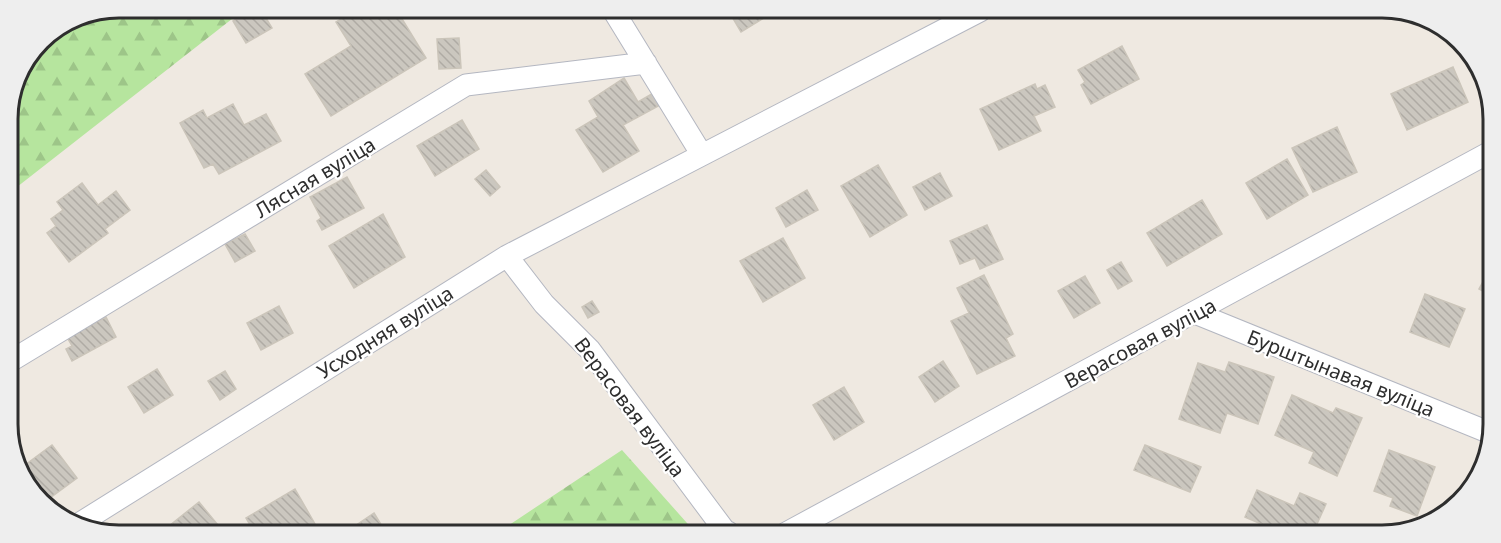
<svg xmlns="http://www.w3.org/2000/svg" width="1501" height="543" font-family="'Noto Sans',sans-serif">
	<style>
		.forest { fill: url(#forest-firs) }
		.building { fill: url(#building-back-hatch); stroke: #cbc5ba; stroke-width: 1.5 }
		.lines { fill: none; stroke-linecap: round; stroke-linejoin: round }
		.street-casing { stroke: #b4b7c1; stroke-width: 23 }
		.street { stroke: #fff; stroke-width: 21 }
		.labels { text-anchor: middle; dominant-baseline: central; stroke-width: 4.5; stroke-linejoin: round; paint-order: stroke }
		.street-label { font-size: 20px; fill: #2e2e2e; stroke: #fff }
		.rim { fill: none; stroke: #2e2e2e; stroke-width: 3 }
	</style>
	<defs>
		<pattern id="forest-firs" width="22" height="20" patternUnits="userSpaceOnUse" patternTransform="scale(1.5)"><rect width="22" height="20" fill="#b6e59e"/><path d="M5 1l3.5 6h-7zM16 11l3.5 6h-7z" fill="#9dc588"/></pattern>
		<pattern id="building-back-hatch" width="6" height="6" patternUnits="userSpaceOnUse" patternTransform="scale(1.5)"><rect width="6" height="6" fill="#cbc7bf"/><path d="M-1 5l2 2M0 0l6 6M5-1l2 2" fill="none" stroke="#afaba4"/></pattern>
	</defs>
	<rect width="100%" height="100%" fill="#efe9e1"/>
	<path class="forest" d="M119,8H246L8,194V112L19,70L45,36Z
		M622,450L695,532L500,531Z"/>
	<path class="building" d="M255,8H260L272,28L246,43L233,21Z
		M358,9H396L426,58L331,116L305,74L351,46L336,22Z
		M728,10H777L741,32Z
		M459,38L461,68L439,69L437,39Z
		M1122,46L1139,79L1091,104L1081,85L1085,82L1078,70Z
		M1453,67L1468,102L1407,130L1391,94Z
		M624,78L638,102L655,92L662,104L623,125L639,151L603,172L576,130L598,117L589,101Z
		M1035,84L1037,89L1045,85L1055,107L1034,116L1041,131L999,150L980,109Z
		M233,104L244,125L266,114L281,141L219,174L213,164L204,168L180,123L203,110L207,118Z
		M462,120L479,149L435,176L417,146Z
		M1337,127L1357,172L1313,192L1292,148Z
		M1287,159L1308,195L1267,219L1246,183Z
		M878,165L907,215L870,237L841,186Z
		M486,170L500,187L490,196L475,179Z
		M940,173L952,196L925,210L913,187Z
		M347,177L364,208L322,230L317,221L321,218L310,197Z
		M82,183L98,205L116,191L130,210L105,229L108,233L69,262L47,233L56,226L51,219L63,210L57,202Z
		M807,190L818,210L786,227L776,208Z
		M1202,200L1222,234L1167,266L1147,233Z
		M383,214L405,257L354,288L329,246Z
		M987,225L1003,259L980,269L975,258L960,264L950,241Z
		M245,234L255,251L235,262L225,244Z
		M783,238L805,278L763,302L740,261Z
		M1121,262L1132,281L1118,289L1107,270Z
		M1490,269V295L1479,289Z
		M984,275L1013,334L1006,338L1015,356L977,374L951,321L969,313L957,288Z
		M1085,276L1100,303L1074,318L1058,291Z
		M1425,294L1465,309L1449,347L1410,332Z
		M592,301L599,312L588,318L582,307Z
		M279,306L293,333L261,350L247,323Z
		M106,317L116,337L72,361L66,349L72,346L67,337Z
		M943,361L959,386L935,402L919,377Z
		M1229,362L1274,377L1258,424L1227,413L1220,433L1179,419L1198,363L1225,372Z
		M157,369L173,395L144,413L128,387Z
		M225,371L236,389L220,400L208,381Z
		M844,387L864,422L834,440L813,405Z
		M1292,395L1333,413L1336,408L1362,418L1337,476L1309,463L1314,452L1275,435Z
		M52,445L77,478L43,503L35,498L21,468Z
		M1145,445L1201,467L1190,492L1134,470Z
		M1389,450L1435,467L1417,516L1390,506L1393,498L1374,491Z
		M295,489L319,531L253,530L246,518Z
		M1257,490L1294,506L1300,493L1326,504L1312,535H1287L1245,517Z
		M199,502L222,530H164Z
		M374,513L385,531H354L352,528Z"/>
	<g class="lines">
		<defs>
			<path id="street" d="M613,10L702,155
				M507,256L544,304L590,350L725,531L728,532
				M1195,313L1488,432
				M9,362L466,85L646,63
				M77,525L507,256L980,11
				M786,533L1492,151"/>
		</defs>
		<use href="#street" class="street-casing"/>
		<use href="#street" class="street"/>
	</g>
	<g class="labels">
		<g class="street-label">
			<text transform="translate(315 177) rotate(-31)">Лясная вуліца</text>
			<text transform="translate(385 332) rotate(-32)">Усходняя вуліца</text>
			<text transform="translate(1140 343) rotate(-28)">Верасовая вуліца</text>
			<text transform="translate(1341 373) rotate(22)">Бурштынавая вуліца</text>
			<text transform="translate(630 407) rotate(53)">Верасовая вуліца</text>
		</g>
	</g>
	<path d="M0 0H1501V543H0ZM119 18H1382A101 101 0 0 1 1483 119V424A101 101 0 0 1 1382 525H119A101 101 0 0 1 18 424V119A101 101 0 0 1 119 18Z" fill="#eee" fill-rule="evenodd"/>
	<path class="rim" d="M119 18H1382A101 101 0 0 1 1483 119V424A101 101 0 0 1 1382 525H119A101 101 0 0 1 18 424V119A101 101 0 0 1 119 18Z"/>
</svg>
